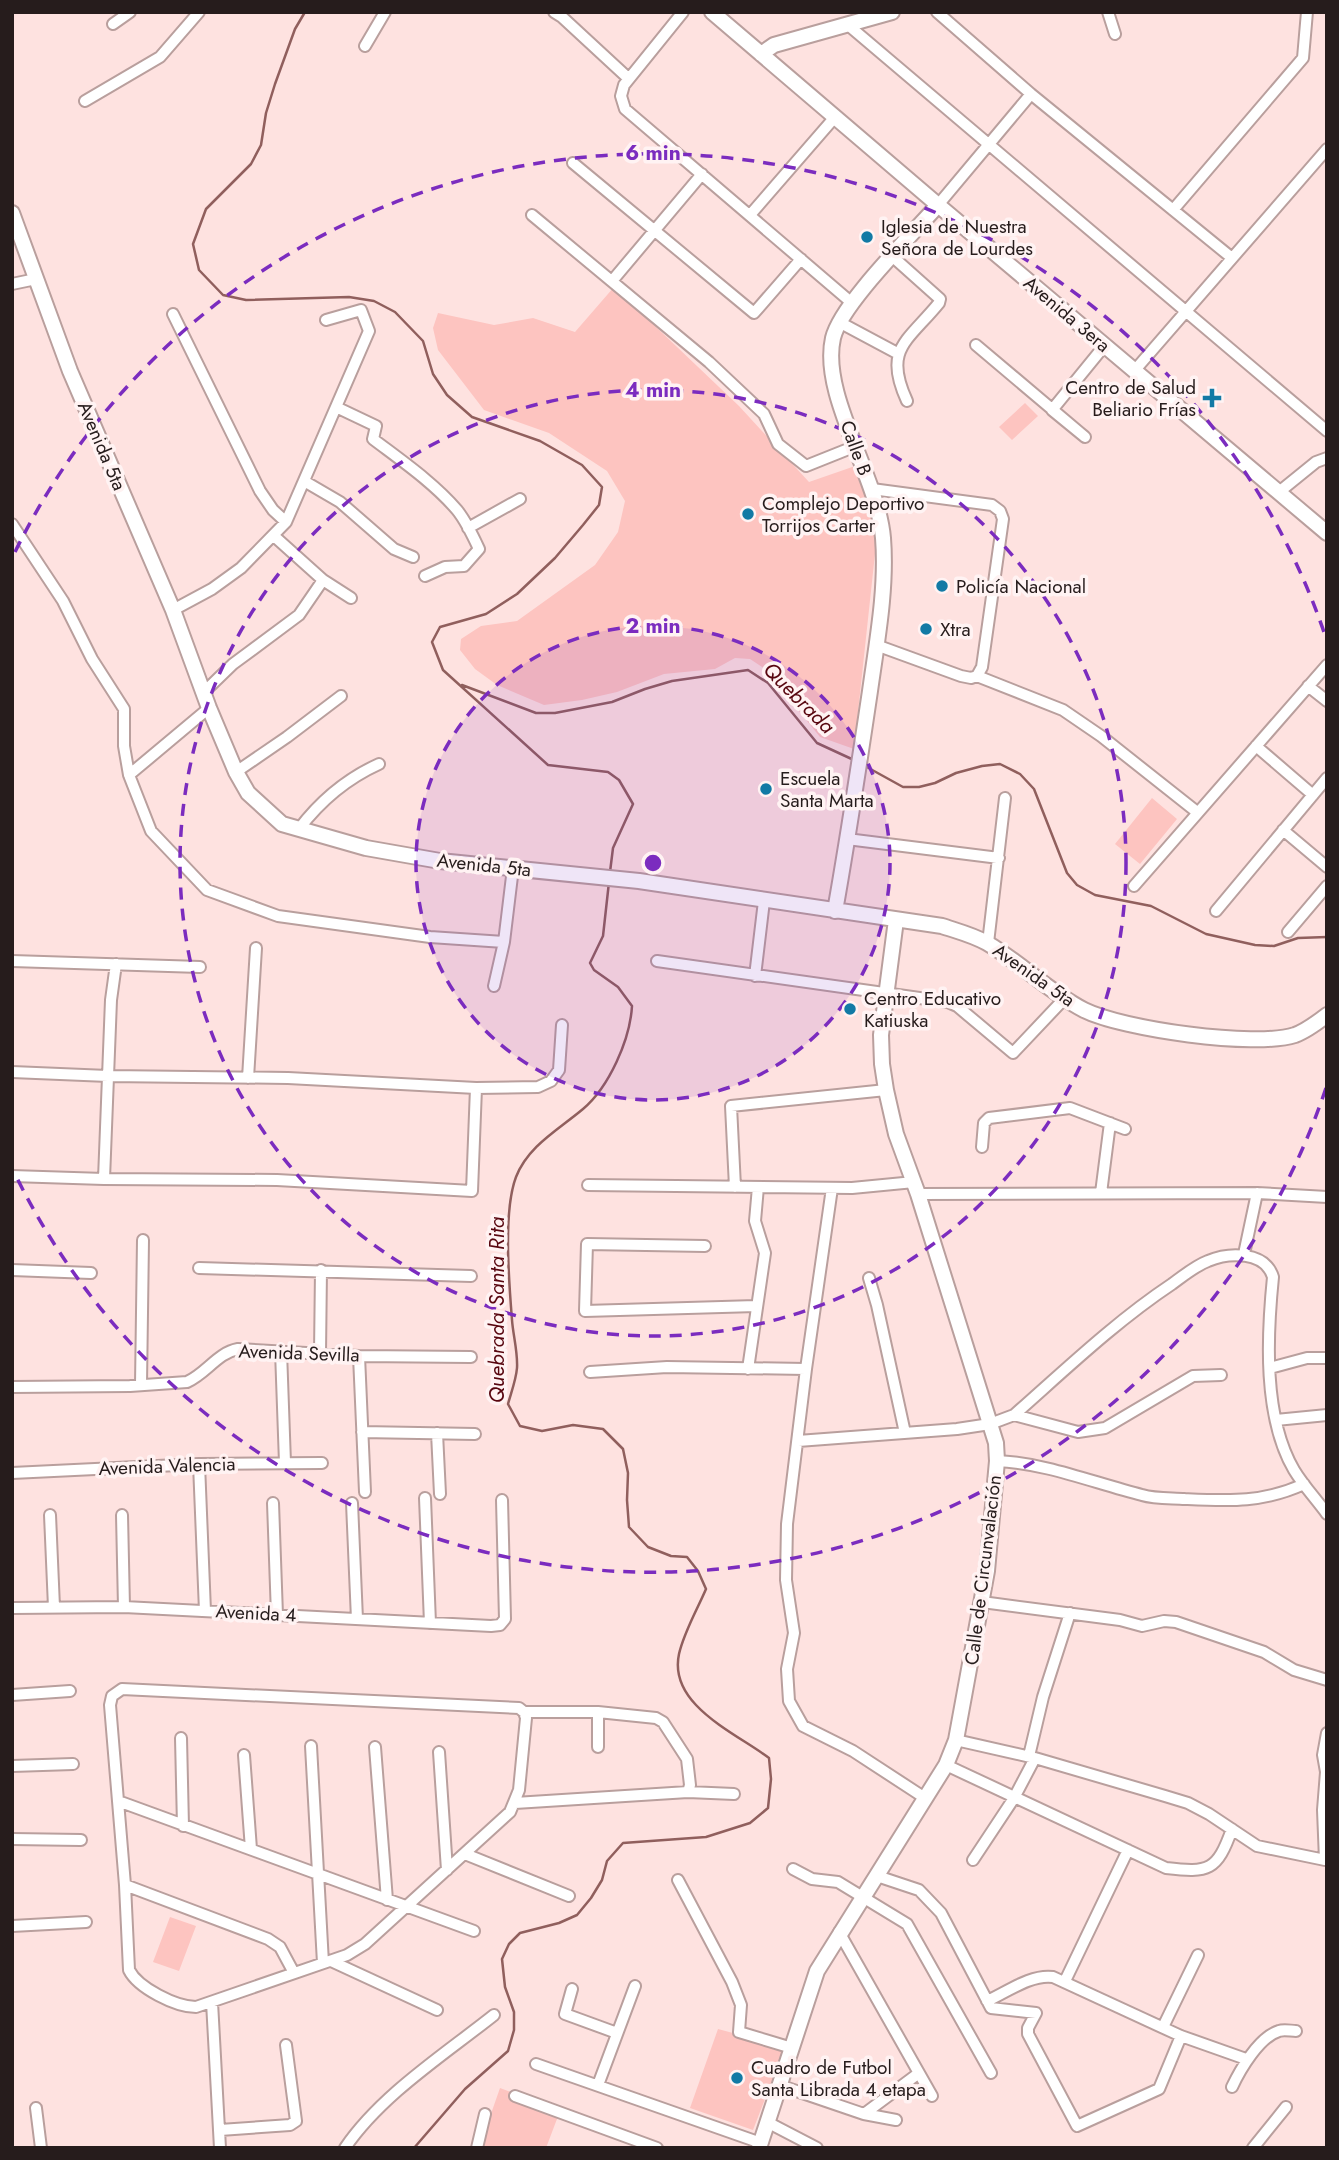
<svg xmlns="http://www.w3.org/2000/svg" width="1339" height="2160" font-family="Jost,sans-serif">
	<style>
		.green { fill: #fdc4c0 }
		.lines { fill: none; stroke-linecap: round; stroke-linejoin: round }
		.stream { stroke: #905f5d; stroke-width: 2.5 }
		.street-casing { stroke: #b99f9d; stroke-width: 14 }
		.secondary-casing { stroke: #b99f9d; stroke-width: 18 }
		.street { stroke: #fff; stroke-width: 10 }
		.secondary { stroke: #fff; stroke-width: 14 }
		.ring { fill: none; stroke: #7b2cbf; stroke-width: 3.5; stroke-dasharray: 12 9 }
		.poi-dot { fill: #127aa5; stroke: #fff3f3; stroke-width: 2.5 }
		.labels { text-anchor: middle; dominant-baseline: central; stroke-width: 7; stroke-linejoin: round; paint-order: stroke }
		.poi-label { font-size: 19px; fill: #261c1c; stroke: #fff3f3; text-anchor: start }
		.street-label { font-size: 19px; fill: #261c1c; stroke: #fff3f3 }
		.water-label { font-size: 21px; font-style: italic; fill: #58060f; stroke: #fff3f3 }
		.centre { fill: #7b2cbf; stroke: #fff3f3; stroke-width: 3.5 }
		.ring-label { font-size: 21px; text-anchor: middle; font-weight: bold; fill: #7b2cbf; stroke: #fff3f3; stroke-width: 7; stroke-linejoin: round; paint-order: stroke }
	</style>
	<rect width="100%" height="100%" fill="#fee2e0"/>
	<path class="green" d="M614,287L739,406L809,482L858,465L878,526L854,749L820,737L765,669L750,659L735,658L715,669L664,674L617,692L582,700L544,705L497,685L475,669L460,650L461,639L481,626L517,621L595,565L618,532L625,501L607,471L549,433L484,410L438,350L433,328L438,313L494,325L533,318L575,332Z
		M1025,403L1038,416L1012,440L999,427Z
		M1152,798L1177,819L1140,864L1115,844Z
		M170,1917L196,1926L179,1971L153,1962Z
		M718,2029L785,2047L753,2130L690,2108Z
		M500,2088L560,2111L546,2148H479Z"/>
	<g class="lines">
		<path class="stream" d="M305,12L295,29L275,84L266,113L261,145L251,164L206,209L193,244L199,270L223,295L246,300L349,297L374,301L395,312L423,341L433,374L447,395L472,417L540,441L582,465L602,487L599,505L583,525L555,558L517,594L486,614L440,627L432,642L443,670L548,765L608,772L619,780L633,804L613,848L610,872
			M462,685L536,713H555L612,702L645,689L672,681L748,670L768,683L817,743L856,761
			M865,766L903,787H919L935,783L956,773L982,766L1000,764L1020,774L1034,789L1067,873L1077,885L1095,895L1151,906L1206,934L1255,945L1274,946L1298,938L1327,937
			M414,2148L465,2089L508,2051L514,2030V2012L505,1987L502,1959L509,1944L520,1933L559,1923L577,1915L591,1898L602,1880L607,1861L623,1843L706,1837L750,1823L768,1808L771,1779L769,1758C736,1733 668,1705 679,1654C684,1632 697,1610 706,1589L698,1571L687,1557L671,1556L648,1547L629,1527L627,1500L628,1473L623,1449L603,1429L573,1425L542,1431L520,1426L508,1404C511,1393 516,1380 517,1368C518,1352 513,1335 512,1320C509,1282 503,1211 516,1177C528,1146 558,1130 583,1109C609,1087 630,1040 632,1006L618,987L594,970L590,963L603,936L609,882"/>
		<defs>
			<path id="street" d="M554,12L562,17L628,78
				M683,12L624,85L621,96L625,109L852,303
				M937,12L1031,94L1232,258
				M1108,12L1115,34
				M113,24L130,12
				M848,25L1327,431
				M365,46L385,12
				M85,101L160,57L199,12
				M573,163L754,313L801,259
				M938,205L1031,94
				M1173,210L1303,58L1307,12
				M532,215L709,362L764,414L778,444L806,466L856,446
				M750,215L835,117
				M893,257L940,299L939,303C907,342 883,349 907,401
				M612,281L702,174
				M12,284L36,279
				M173,314L260,491L273,510L286,522
				M839,322L897,353
				M976,345L1085,437L1052,410L1105,345
				M1135,370L1327,149
				M336,407L376,426L373,439C402,461 434,483 457,510C466,521 473,536 479,549L464,566L445,567L425,576
				M304,481L340,502L394,549L413,557
				M872,489L992,505L1000,511L1003,519L982,667L977,676
				M1279,492L1316,462L1327,458
				M12,524L63,601L92,659L124,709V746L129,775L151,831L207,890L278,916L430,937L504,942
				M468,528L520,499
				M274,536L323,580L351,598
				M173,610L212,589L241,568L286,522L369,331L361,310L326,320
				M876,645L961,676L971,678L977,676L1063,710L1101,736L1197,812
				M1308,686L1327,701
				M203,693L233,664L299,615L323,580
				M1256,746L1313,795
				M236,772L287,737L341,696
				M129,775L209,708
				M299,829C321,800 346,779 379,764
				M1283,830L1327,867
				M847,839L999,858
				M1134,886L1327,665
				M1216,911L1327,778
				M1288,932L1327,886
				M988,943L1005,798
				M12,961L200,967
				M657,961L948,1002L957,1006L1013,1053L1065,998
				M755,976L764,901
				M494,986L504,942L513,868
				M12,1072L108,1076L288,1078L476,1088L538,1087L551,1081L559,1070L562,1025
				M248,1078L256,948
				M982,1147L984,1123L989,1118L1070,1108L1125,1129
				M12,1176L104,1179L277,1180L472,1191L476,1088
				M104,1179L111,1000L116,964
				M588,1185L852,1188L914,1182
				M735,1187L731,1106L886,1090
				M832,1188L806,1369L787,1524L786,1580L794,1633L787,1669L789,1701L803,1726L853,1751L925,1798
				M1101,1193L1110,1123
				M918,1194L1257,1193L1327,1197
				M705,1246L587,1244L585,1311L756,1306
				M1244,1254L1257,1193
				M199,1268L471,1276
				M12,1270L91,1273
				M869,1278L877,1305L905,1433
				M281,1351L285,1463
				M320,1353L321,1270
				M359,1356L365,1492
				M1270,1368L1307,1358H1327
				M748,1369L765,1253L755,1221L758,1187
				M590,1372L667,1367L806,1369
				M141,1385L143,1240
				M12,1387L130,1386L187,1382C207,1373 217,1353 238,1349L359,1356L471,1357
				M1014,1415L1078,1432L1105,1428L1193,1376L1221,1375
				M1276,1420L1327,1415
				M362,1432L475,1434
				M437,1433L440,1494
				M798,1441L957,1429L990,1424L1014,1415C1065,1370 1115,1322 1172,1284C1183,1276 1195,1266 1208,1261C1229,1252 1265,1251 1273,1277C1267,1336 1263,1417 1294,1470C1303,1485 1316,1499 1327,1514
				M997,1461C1046,1463 1094,1483 1142,1495C1155,1499 1171,1498 1185,1499C1229,1501 1263,1503 1304,1484
				M199,1464L205,1611
				M12,1473L199,1464L322,1463
				M425,1498L430,1623
				M273,1503L277,1615
				M352,1503L357,1619
				M50,1515L54,1607
				M122,1515L124,1607
				M982,1602L1120,1620L1142,1626L1164,1621L1176,1622L1264,1652L1294,1670L1327,1680
				M12,1608L124,1607L491,1626L500,1625L505,1619L502,1500
				M12,1695L70,1691
				M524,1712L526,1718L519,1790L510,1812L365,1944L347,1955L196,2007C176,2007 138,1988 129,1970L125,1885L110,1705L112,1696L122,1689L519,1708L524,1712H598L656,1718L663,1722L687,1759L690,1785L688,1792
				M598,1712V1747
				M181,1738L183,1826
				M956,1740L1035,1758L1165,1796L1188,1803L1209,1814L1257,1846L1325,1860L1323,1810L1326,1772L1323,1755L1327,1733
				M311,1746L323,1963
				M375,1747L387,1900
				M439,1752L447,1870
				M244,1755L251,1849
				M1029,1756L1043,1697L1070,1613
				M946,1765L1166,1868C1209,1873 1217,1871 1232,1829
				M12,1766L73,1764
				M118,1801L474,1931
				M515,1803L688,1792L734,1794
				M12,1839L81,1840
				M465,1854L569,1896
				M973,1860L1014,1798L1035,1758
				M793,1869L812,1879L838,1882L907,1924L991,2073
				M877,1876L919,1890L941,1913L991,2008L1036,2013L1028,2028V2034L1077,2126L1159,2089L1181,2036
				M678,1880L732,1982L741,2005L739,2032L792,2048
				M125,1885L268,1939L280,1947L294,1973
				M12,1926L86,1922
				M839,1932L932,2096
				M331,1961L437,2010
				M1065,1981L1128,1850
				M572,1989L565,2014L617,2033
				M987,2001C1007,1992 1031,1974 1053,1977L1181,2036L1246,2059
				M212,2002L220,2148
				M1163,2027L1198,1955
				M536,2064L761,2143
				M598,2085L635,1986
				M779,2085L864,2114L919,2073
				M1232,2087C1240,2070 1259,2037 1279,2031C1284,2029 1291,2031 1296,2031
				M515,2096L657,2148
				M36,2108L41,2148
				M864,2114L896,2120
				M767,2122L817,2148
				M220,2130L290,2125L296,2121L286,2045
				M345,2148C381,2095 445,2054 494,2015
				M477,2148L485,2114
				M1253,2148L1286,2107"/>
			<path id="secondary" d="M712,12L938,205L1327,533
				M761,54L774,45L892,12
				M12,213L70,371L173,610L209,708L236,772L248,793L282,824L366,848L440,861L639,881L942,926C957,931 973,935 987,943C1021,963 1049,992 1084,1010C1122,1029 1255,1048 1295,1035C1306,1031 1318,1022 1327,1015
				M835,911C848,838 859,765 870,691C877,641 887,588 883,538C878,477 820,395 833,338C841,304 912,235 938,205
				M759,2148L817,1971L946,1765L956,1740L987,1571L997,1461L996,1443L918,1194L896,1134L886,1090L882,1064L881,1035L896,920"/>
		</defs>
		<use href="#street" class="street-casing"/>
		<use href="#secondary" class="secondary-casing"/>
		<use href="#street" class="street"/>
		<use href="#secondary" class="secondary"/>
	</g>
	<circle cx="653" cy="863" r="237" fill="#7b2cbf" fill-opacity=".12"/>
	<g class="ring">
		<circle cx="653" cy="863" r="237"/>
		<circle cx="653" cy="863" r="473"/>
		<path d="M1326 1088A710 710 0 0 1 15 1174M15 552A710 710 0 0 1 1326 638"/>
	</g>
	<g class="poi-dot">
		<circle cx="867" cy="237" r="7"/>
		<path d="M1208.5 387.5h7v7h7v7h-7v7h-7v-7h-7v-7h7z"/>
		<circle cx="748" cy="514" r="7"/>
		<circle cx="942" cy="586" r="7"/>
		<circle cx="926" cy="629" r="7"/>
		<circle cx="766" cy="789" r="7"/>
		<circle cx="850" cy="1009" r="7"/>
		<circle cx="737" cy="2078" r="7"/>
	</g>
	<g class="labels">
		<g class="poi-label">
			<text x="881" y="226">Iglesia de Nuestra<tspan x="881" dy="22">Señora de Lourdes</tspan></text>
			<text x="1196" y="387" text-anchor="end">Centro de Salud<tspan x="1196" dy="22">Beliario Frías</tspan></text>
			<text x="762" y="503">Complejo Deportivo<tspan x="762" dy="22">Torrijos Carter</tspan></text>
			<text x="956" y="586">Policía Nacional</text>
			<text x="940" y="629">Xtra</text>
			<text x="780" y="778">Escuela<tspan x="780" dy="22">Santa Marta</tspan></text>
			<text x="864" y="998">Centro Educativo<tspan x="864" dy="22">Katiuska</tspan></text>
			<text x="751" y="2067">Cuadro de Futbol<tspan x="751" dy="22">Santa Librada 4 etapa</tspan></text>
		</g>
		<g class="street-label">
			<text transform="translate(1067 314) rotate(40)">Avenida 3era</text>
			<text transform="translate(102 446) rotate(67)">Avenida 5ta</text>
			<text transform="translate(856 448) rotate(70)">Calle B</text>
			<text transform="translate(484 865) rotate(6)">Avenida 5ta</text>
			<text transform="translate(1034 975) rotate(35)">Avenida 5ta</text>
			<text transform="translate(299 1353) rotate(2)">Avenida Sevilla</text>
			<text transform="translate(167 1466) rotate(-2)">Avenida Valencia</text>
			<text transform="translate(983 1570) rotate(-83)">Calle de Circunvalación</text>
			<text transform="translate(256 1613) rotate(3)">Avenida 4</text>
		</g>
		<g class="water-label">
			<text transform="translate(799 698) rotate(45)">Quebrada</text>
			<text transform="translate(497 1310) rotate(-90)">Quebrada Santa Rita</text>
		</g>
	</g>
	<circle cx="653" cy="863" r="10" class="centre"/>
	<g class="ring-label">
		<text x="653" y="160">6 min</text>
		<text x="653" y="397">4 min</text>
		<text x="653" y="633">2 min</text>
	</g>
	<rect width="1339" height="2160" fill="none" stroke="#261c1c" stroke-width="28"/>
</svg>
